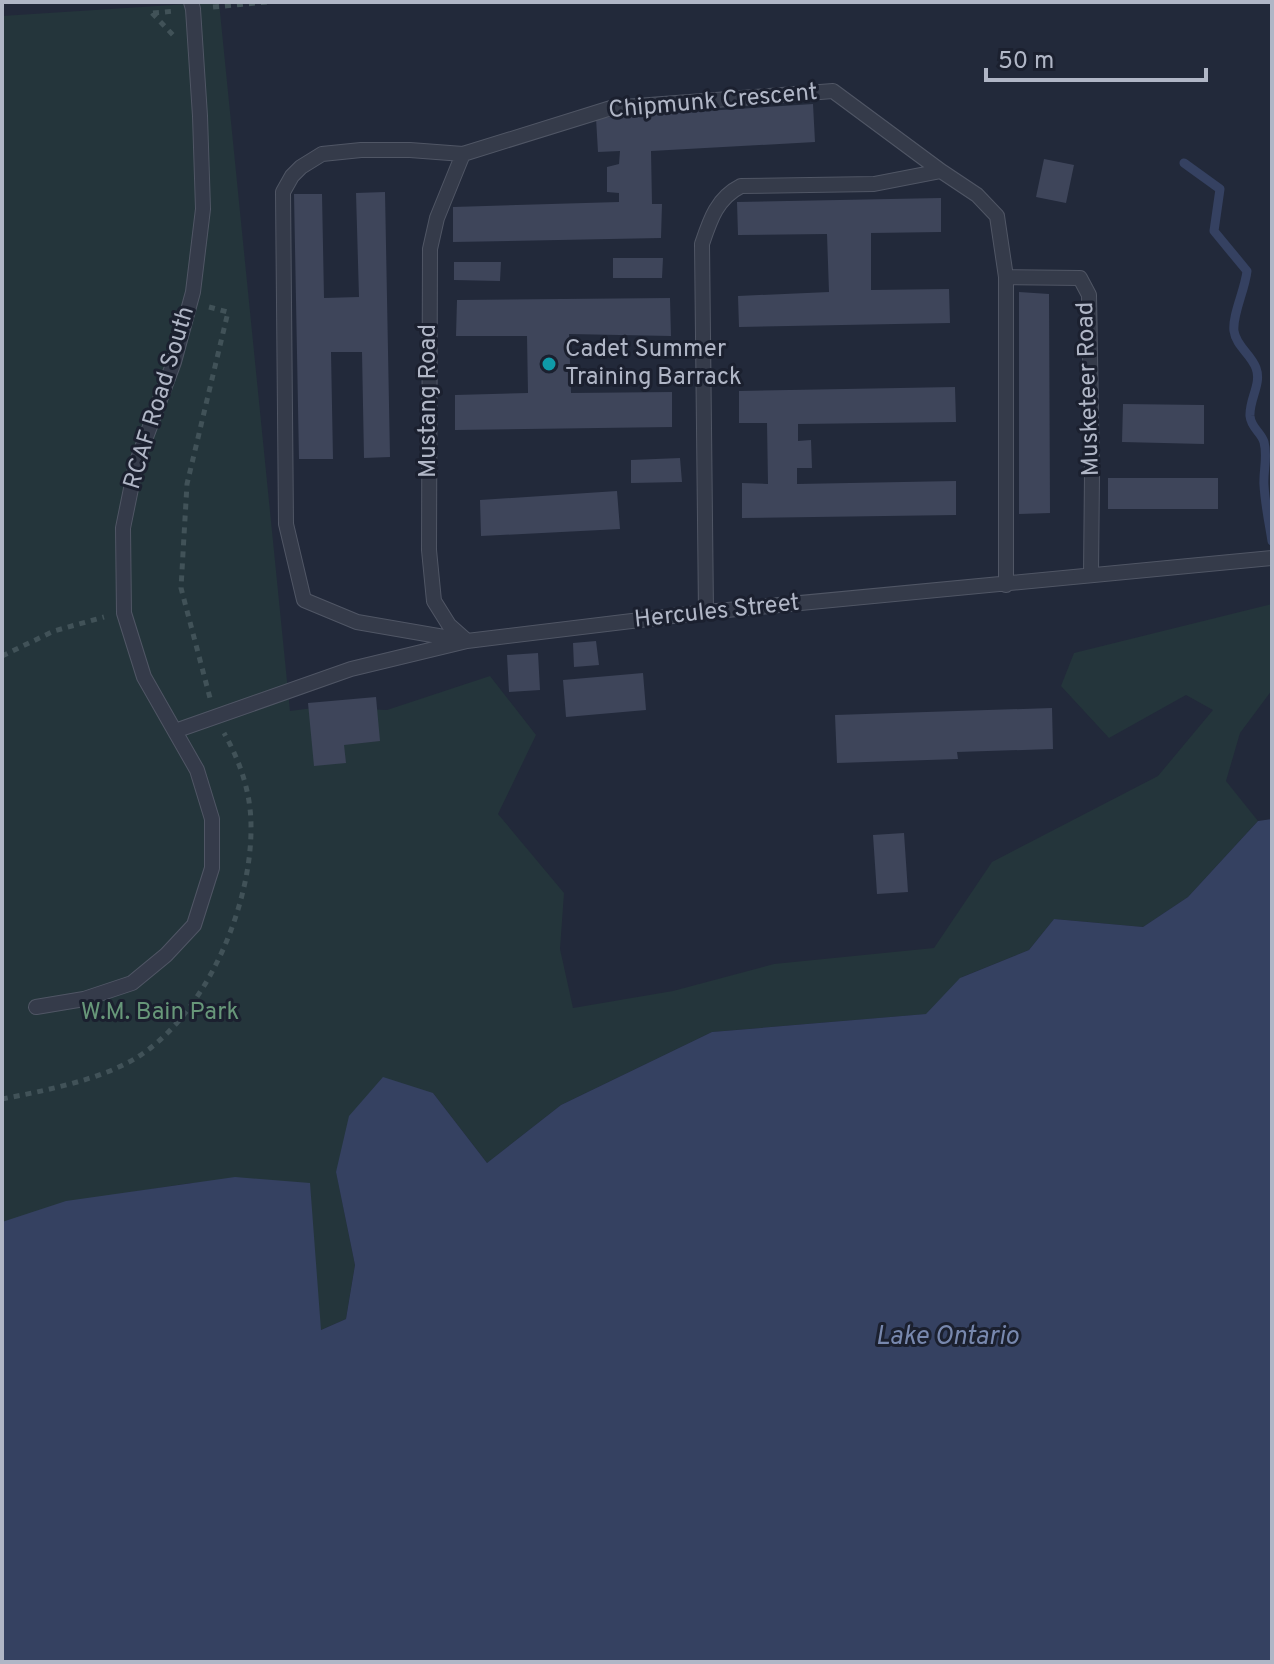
<svg xmlns="http://www.w3.org/2000/svg" width="1274" height="1664" font-family="Overpass,sans-serif">
	<style>
		.green { fill: #24353b }
		.water { fill: #354161 }
		.lines { fill: none; stroke-linecap: round; stroke-linejoin: round }
		.stream { stroke: #354161; stroke-width: 9 }
		.building { fill: #3e455a }
		.service-casing { stroke: #505665; stroke-width: 16 }
		.path { stroke: #415258; stroke-width: 5; stroke-dasharray: 6 6; stroke-linecap: butt }
		.service { stroke: #353b4a; stroke-width: 14 }
		.culture-dot { fill: #0f9aa8; stroke: #1b202f; stroke-width: 3 }
		.labels { text-anchor: middle; dominant-baseline: central; stroke-width: 6; stroke-linejoin: round; paint-order: stroke }
		.street-label { font-size: 24px; fill: #b0b6c6; stroke: #1b202f }
		.poi-label { font-size: 24px; fill: #b0b6c6; stroke: #1b202f; text-anchor: start }
		.park-label { font-size: 24px; fill: #679779; stroke: #1b202f }
		.water-label { font-size: 26px; font-style: italic; fill: #7888ae; stroke: #1b202f }
	</style>
	<rect width="100%" height="100%" fill="#22293a"/>
	<path class="green" d="M219,2L290,711L321,707L387,710L490,676L536,735L498,814L564,893L560,949L573,1008L673,991L774,964L934,948L992,862L1158,776L1213,710L1186,695L1109,738L1061,686L1074,653L1272,604V690L1240,733L1226,781L1258,821L1188,897L1143,927L1054,919L1029,950L962,977L927,1014L712,1032L561,1105L487,1163L433,1093L336,1171L355,1265L346,1319L321,1330L191,1183L133,1192L2,1227V16Z"/>
	<path class="water" d="M1272,819V1662H2V1222L66,1201L235,1177L310,1183L321,1330L346,1319L355,1265L336,1172L349,1116L383,1077L433,1093L487,1163L561,1105L712,1032L926,1014L960,978L1029,950L1054,919L1143,927L1188,897L1258,821Z"/>
	<g class="lines">
		<path class="stream" d="M1184,163L1220,189L1214,231L1247,271C1245,290 1232,315 1234,331C1236,346 1251,354 1256,368C1262,384 1249,399 1250,416C1251,428 1261,432 1264,442C1268,457 1263,471 1264,485C1265,504 1269,522 1272,541"/>
	</g>
	<path class="building" d="M813,104L815,142L651,151L652,204H662L661,238L453,242V207L619,202V193L607,192V167L619,164L620,151L598,152L596,118Z
		M1044,159L1074,165L1066,203L1036,197Z
		M385,192L390,457L364,458L362,352H331L333,459H299L294,194H322L324,298L359,297L356,193Z
		M941,198V232L871,233V290L949,289L950,323L739,327L738,296L829,292L827,234L738,235L737,202Z
		M613,258H663L662,278H613Z
		M454,262H501L500,281L454,280Z
		M1019,292L1049,294L1050,513L1019,514Z
		M670,298L671,336L569,334L571,393L672,392V427L455,430V395L528,393L527,336H456L457,300Z
		M955,387L956,422L798,424V441L811,440L812,468H797V484L956,481V515L742,518V483L768,484L767,423H739V391Z
		M1123,404L1204,405V444L1122,442Z
		M680,458L682,482L631,483V460Z
		M1108,478H1218V509H1108Z
		M617,491L620,529L481,536L480,500Z
		M596,641L599,665L574,667L573,643Z
		M538,653L540,690L509,692L507,655Z
		M643,673L646,710L566,717L563,680Z
		M376,697L380,741L344,745L346,763L314,766L308,703Z
		M1052,708L1053,749L957,752L958,759L837,763L835,715Z
		M904,833L908,892L877,894L873,835Z"/>
	<g class="lines">
		<defs>
			<path id="service" d="M463,154L437,218L430,249L429,550L434,601L449,625L467,641
				M1006,277L1080,278L1089,295L1092,474L1091,575
				M706,612L702,244C710,220 717,198 741,186L874,184L941,171
				M467,641L357,622L304,600L286,524L283,192L292,176L301,167L322,154L361,150H410L463,154L611,108L833,91L941,171L977,195L997,216L1006,277V585
				M175,731L351,669L467,641L706,612L1272,558
				M36,1007L84,999L132,983L166,955L194,925L212,868V819L197,770L144,677L124,613L123,528L136,464L174,362L193,292L203,209L200,116L193,9L191,2"/>
		</defs>
		<use href="#service" class="service-casing"/>
		<path class="path" d="M213,7L267,2
			M152,13L173,35
			M153,13L175,11
			M209,307L228,312L187,484L181,588L210,698
			M2,656L54,631L104,617
			M2,1099C43,1091 100,1080 136,1058C206,1015 252,906 251,826C251,793 240,761 224,733"/>
		<use href="#service" class="service"/>
	</g>
	<circle class="culture-dot" cx="549" cy="364" r="8"/>
	<g class="labels">
		<g class="street-label">
			<text transform="translate(713 102) rotate(-5)">Chipmunk Crescent</text>
			<text transform="translate(1089 389) rotate(-92)">Musketeer Road</text>
			<text transform="translate(160 398) rotate(-73)">RCAF Road South</text>
			<text transform="translate(429 401) rotate(-90)">Mustang Road</text>
			<text transform="translate(717 612) rotate(-6)">Hercules Street</text>
		</g>
		<g class="poi-label">
			<text x="565" y="350">Cadet Summer<tspan x="565" dy="28">Training Barrack</tspan></text>
		</g>
		<g class="park-label">
			<text x="160" y="1013">W.M. Bain Park</text>
		</g>
		<g class="water-label">
			<text x="947" y="1337">Lake Ontario</text>
		</g>
	</g>
	<rect width="1274" height="1664" fill="none" stroke="#b0b6c6" stroke-width="8"/>
	<path d="M986 68v12h220v-12" fill="none" stroke="#b0b6c6" stroke-width="4"/>
	<text x="998" y="68" font-size="24" fill="#b0b6c6" stroke="#1b202f" stroke-width="6" paint-order="stroke">50 m</text>
</svg>
